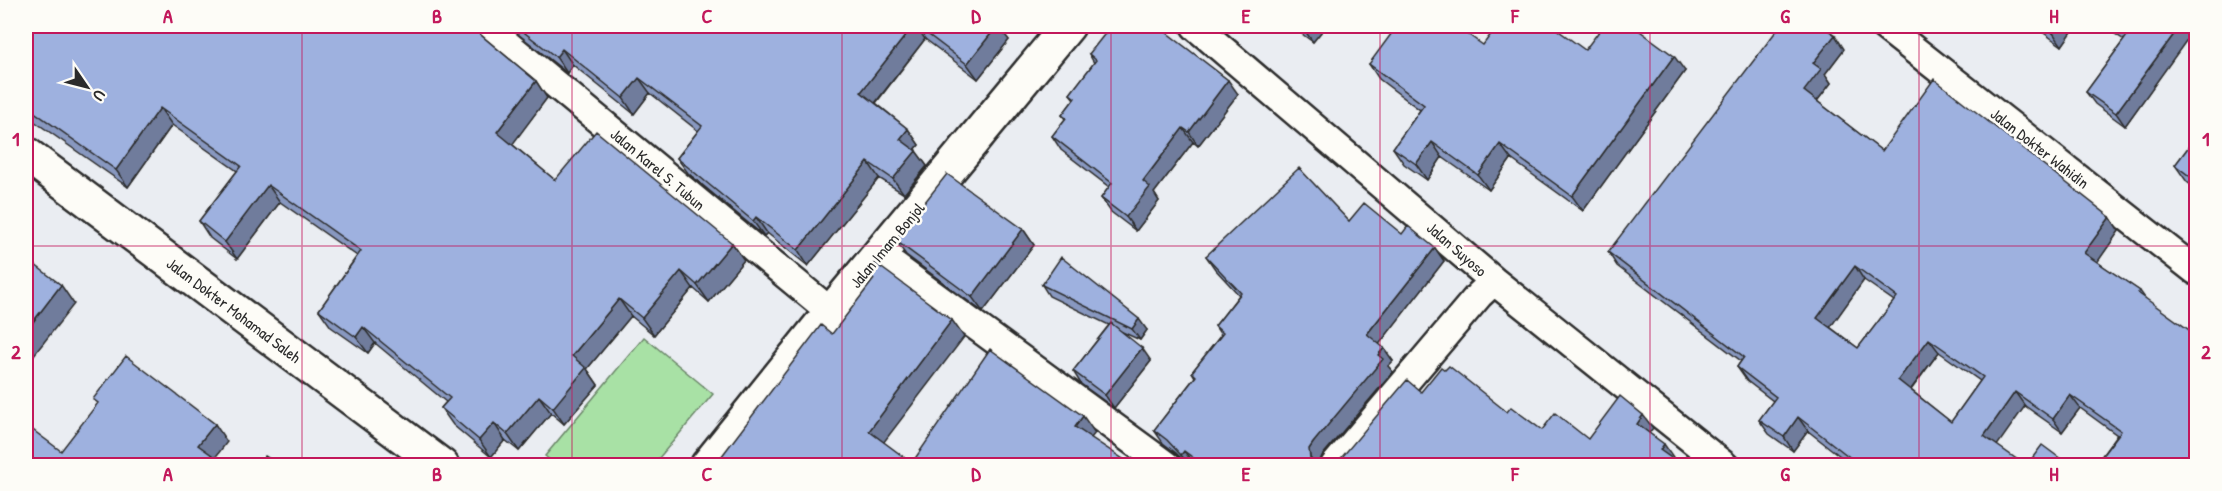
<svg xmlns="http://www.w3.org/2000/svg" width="2222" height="491" font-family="'Patrick Hand',sans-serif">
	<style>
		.green { fill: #a8e1a5; stroke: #6a8668; stroke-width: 1.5 }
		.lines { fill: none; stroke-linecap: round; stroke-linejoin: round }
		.street-casing { stroke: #2b2b2b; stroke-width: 32 }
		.secondary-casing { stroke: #2b2b2b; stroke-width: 38 }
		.street { stroke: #fdfcf7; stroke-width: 27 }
		.secondary { stroke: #fdfcf7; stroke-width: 33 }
		.wall { fill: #8898c0; stroke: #2b2b2b; stroke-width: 1.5; fill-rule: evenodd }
		.shaded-wall { fill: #6f7c9c; stroke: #2b2b2b; stroke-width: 1.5 }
		.building { fill: #9eb1df; stroke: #2b2b2b; stroke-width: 1.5; fill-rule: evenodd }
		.grid { fill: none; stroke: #c2185b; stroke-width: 1.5; stroke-opacity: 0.55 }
		.labels { text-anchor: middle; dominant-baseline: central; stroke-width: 5; stroke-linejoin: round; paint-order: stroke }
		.street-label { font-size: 16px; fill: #2b2b2b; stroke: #fdfcf7 }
		.neatline { fill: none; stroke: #c2185b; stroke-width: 2 }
		.grid-label { font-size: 20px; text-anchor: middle; font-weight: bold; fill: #c2185b }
	</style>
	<rect width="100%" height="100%" fill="#eaedf2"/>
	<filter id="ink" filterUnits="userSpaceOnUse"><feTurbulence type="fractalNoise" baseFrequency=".0167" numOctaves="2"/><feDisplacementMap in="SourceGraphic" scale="12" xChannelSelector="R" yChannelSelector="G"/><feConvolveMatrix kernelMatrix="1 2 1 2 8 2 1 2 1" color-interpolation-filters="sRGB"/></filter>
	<g filter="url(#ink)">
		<path class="green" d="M644,337L713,394L653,465H556L545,456Z"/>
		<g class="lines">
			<defs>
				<path id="street" d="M485,26L831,312
					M1195,26L1494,281L1725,466
					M1884,26L2196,271
					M879,255L1167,466
					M1334,466L1479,295L1494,281"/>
				<path id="secondary" d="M26,154L442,466
					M707,466L831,312L1068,26"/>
			</defs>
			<use href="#street" class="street-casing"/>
			<use href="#secondary" class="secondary-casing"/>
			<use href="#street" class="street"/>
			<use href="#secondary" class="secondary"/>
		</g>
		<path class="wall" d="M27,26H470L536,81L547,98L512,144L555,180L732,243L744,260L709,302L693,288L654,335L631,316L587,369L598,385L564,424L551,413L519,451L505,440L491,457L453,425L441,408L446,402L375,343L368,353L331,327L319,310L357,256L280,202L237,259L210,238L199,221L237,171L172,125L128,187L31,119L26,110V29L28,27Z
			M508,26H998L1009,40L978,79L925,39L876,103L908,129L919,145L915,150L927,166L904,194L879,178L808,266L767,233L764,236L688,173L677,158L698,131L650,93L634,114L573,65L567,73Z
			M1291,26H1326L1313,42Z
			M2034,26H2076L2062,46Z
			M2103,26H2196L2125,126L2095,104L2086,92L2124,40Z
			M1483,45L1585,50L1685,71L1583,211L1511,159L1489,190L1442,157L1427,180L1404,164L1393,148L1420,110L1379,79L1369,64Z
			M1844,49L1825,74L1831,83L1817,101L1882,151L2110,217L2119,231L2097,262L2140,291L2145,298L2196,465H2095L2117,435L2080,408L2062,432L2025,406L1849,463L1808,431L1793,451L1769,434L1759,420L1773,401L1747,381L1737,367L1741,361L1617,266L1608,252ZM1864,280L1894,301L1858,348L1830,327ZM1939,352L1980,381L1951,422L1911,390Z
			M1089,54L1238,94L1198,146L1193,142L1154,193L1159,201L1136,231L1111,212L1101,198L1109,187L1061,150L1052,136L1065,119L1062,115L1074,99L1070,94L1094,63Z
			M2196,137V189L2187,182L2175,165Z
			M1349,221L1402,234L1435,248L1444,261L1379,344L1393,361L1388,366L1393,372L1322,456L1319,463V465H1195L1194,464L1193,465H1188L1176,453L1163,443L1154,430L1195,377L1192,372L1221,335L1215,326L1239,295L1215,269L1206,256Z
			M1023,229L1034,245L983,312L906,255L895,240Z
			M1042,285L1147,330L1140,340L1120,331L1151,361L1114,408L1081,384L1073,371L1109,325L1049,296Z"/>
		<path class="shaded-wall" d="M913,26H916L925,39L872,107L861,92Z
			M997,26H998L1009,40L978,79L967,64Z
			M1304,26H1326L1313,42L1302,27Z
			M2058,26H2076L2062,46L2053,33Z
			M2180,26H2196V27L2125,126L2116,113Z
			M1835,35L1844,49L1825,74L1831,83L1814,105L1804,91L1813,63Z
			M562,49L573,65L567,73L556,57Z
			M1674,56L1685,71L1583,211L1572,196Z
			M639,78L650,93L634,114L623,98Z
			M1228,80L1238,94L1198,146L1189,132Z
			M536,81L547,98L509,149L497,132Z
			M160,108L172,125L128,187L116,170Z
			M1183,128L1193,142L1154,193L1159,201L1136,231L1126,217L1143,181Z
			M908,129L919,145L911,154L900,139Z
			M1432,142L1442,157L1427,180L1416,164Z
			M1500,144L1511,159L1489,190L1478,175Z
			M916,151L927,166L904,194L893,179Z
			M868,162L879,178L808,266L798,250Z
			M268,185L280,202L237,259L225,242Z
			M756,217L767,233L764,236L753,221Z
			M2110,217L2119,231L2094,267L2084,253Z
			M1023,229L1034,245L983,312L972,297Z
			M732,243L744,260L709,302L697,285Z
			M1435,248L1444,261L1377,347L1367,334Z
			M1855,266L1864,280L1827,332L1817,318Z
			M681,271L693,288L654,335L642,318Z
			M61,285L74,304L26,365V331Z
			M619,299L631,316L587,369L598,385L564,424L553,408L572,356Z
			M1139,319L1147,330L1140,340L1132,329Z
			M952,320L964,337L880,447L869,431Z
			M363,327L375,343L368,353L356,337Z
			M1929,339L1939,352L1908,393L1898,380Z
			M1142,348L1151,361L1114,408L1105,395Z
			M1384,348L1393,361L1388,366L1393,372L1322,456L1319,463V465H1315L1310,458L1309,449L1313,443Z
			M2015,392L2025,406L1994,450L1984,436Z
			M2070,395L2080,408L2062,432L2053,419Z
			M539,396L551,413L519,451L507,434Z
			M1643,415L1653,428L1646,437L1637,424Z
			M1083,416L1095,433L1087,443L1075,427Z
			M1798,417L1808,431L1793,451L1784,437Z
			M494,423L505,440L491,457L479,440Z
			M215,424L227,442L211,463L198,445Z
			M1664,444L1673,457L1669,463L1660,450Z
			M1184,451L1194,464L1193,465H1189L1181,455Z
			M2143,457L2148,465H2137Z
			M2196,458V465H2190Z
			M1123,459L1127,465H1118Z
			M1488,461L1491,465H1484Z"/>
		<path class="building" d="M28,26H470L536,81L497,132L555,180L596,131L732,243L697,285L681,271L642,318L619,299L572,356L586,368L553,408L539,396L507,434L494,423L479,440L441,408L450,398L363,327L356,337L319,310L361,251L268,185L225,242L199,221L241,166L160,108L116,170L26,106V93L30,86L26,83V29Z
			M516,26H913L861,92L908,129L900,139L916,151L893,179L868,162L798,250L756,217L753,221L677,158L702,126L639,78L623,98L562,49L556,57Z
			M917,26H997L967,64Z
			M1111,26H1158L1228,80L1189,132L1183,128L1143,181L1150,187L1126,217L1101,198L1112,183L1052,136L1066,118L1062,115L1075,98L1070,94L1096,60L1089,54Z
			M1397,26H1456L1483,45L1497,26H1552L1585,50L1603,26H1633L1674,56L1572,196L1500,144L1478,175L1432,142L1416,164L1393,148L1424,105L1369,64Z
			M1780,26H1822L1835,35L1813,63L1821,69L1804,91L1882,151L1934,79L2110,217L2084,253L2140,291L2138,293L2196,335V458L2190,465H2152L2143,457L2137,465H2095L2121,431L2070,395L2053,419L2015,392L1984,436L2025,465H1847L1852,459L1798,417L1784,437L1759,420L1776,397L1737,367L1744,357L1608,252ZM1855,266L1897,297L1858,348L1817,318ZM1929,339L1983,377L1951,422L1898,380Z
			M2043,26H2058L2053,33Z
			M2112,26H2180L2116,113L2086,92L2127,36Z
			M2196,137V181L2175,165Z
			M1299,168L1349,221L1364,203L1402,234L1408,226L1435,248L1367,334L1384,348L1378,355L1383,359L1313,443L1309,449L1310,458L1316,465H1203L1184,451L1181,455L1167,440L1154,430L1196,376L1192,372L1223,333L1215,326L1241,293L1206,256Z
			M947,174L1023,229L972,297L895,240Z
			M1061,257L1139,319L1132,329L1042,285Z
			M26,258L61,285L26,331Z
			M875,263L952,320L869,431L912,463L990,349L1083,416L1075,427L1123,459L1118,465H715L821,325L832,334L874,279L867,273Z
			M1111,323L1142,348L1105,395L1073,371Z
			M126,356L215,424L198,445L226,465H26V425L61,451L98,403L93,399Z
			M1449,366L1507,412L1511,407L1542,430L1555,413L1588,439L1620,396L1643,415L1637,424L1664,444L1660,450L1681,465H1494L1488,461L1484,465H1333L1337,463L1407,380L1421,392L1441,367L1445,370Z
			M2042,445L2069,465H2027Z
			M265,456L279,465H259Z"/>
	</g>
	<path class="grid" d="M302,26V466M572,26V466M842,26V466M1111,26V466M1380,26V466M1650,26V466M1919,26V466M26,246H2196"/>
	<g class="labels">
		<g class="street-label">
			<text transform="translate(2040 148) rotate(38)">Jalan Dokter Wahidin</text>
			<text transform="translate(658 169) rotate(40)">Jalan Karel S. Tubun</text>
			<text transform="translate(887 245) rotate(-50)">Jalan Imam Bonjol</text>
			<text transform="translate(1457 249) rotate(41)">Jalan Suyoso</text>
			<text transform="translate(234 310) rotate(37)">Jalan Dokter Mohamad Saleh</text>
		</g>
	</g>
	<rect width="2222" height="491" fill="none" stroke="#fdfcf7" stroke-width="66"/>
	<g transform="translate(87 87) rotate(125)" stroke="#fdfcf7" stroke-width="4.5" paint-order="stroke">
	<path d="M0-4.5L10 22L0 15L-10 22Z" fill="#2b2b2b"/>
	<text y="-9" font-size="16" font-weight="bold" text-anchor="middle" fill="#2b2b2b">U</text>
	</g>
	<rect x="33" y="33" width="2156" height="425" class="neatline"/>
	<g class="grid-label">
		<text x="168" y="23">A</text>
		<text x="437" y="23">B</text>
		<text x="707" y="23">C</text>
		<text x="976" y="23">D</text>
		<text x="1246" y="23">E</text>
		<text x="1515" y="23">F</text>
		<text x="1785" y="23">G</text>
		<text x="2054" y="23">H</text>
		<text x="16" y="146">1</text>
		<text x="2206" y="146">1</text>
		<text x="16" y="359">2</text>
		<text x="2206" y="359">2</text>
		<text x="168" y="481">A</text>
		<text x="437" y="481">B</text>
		<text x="707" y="481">C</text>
		<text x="976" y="481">D</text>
		<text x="1246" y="481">E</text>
		<text x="1515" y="481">F</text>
		<text x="1785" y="481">G</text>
		<text x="2054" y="481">H</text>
	</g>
</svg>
